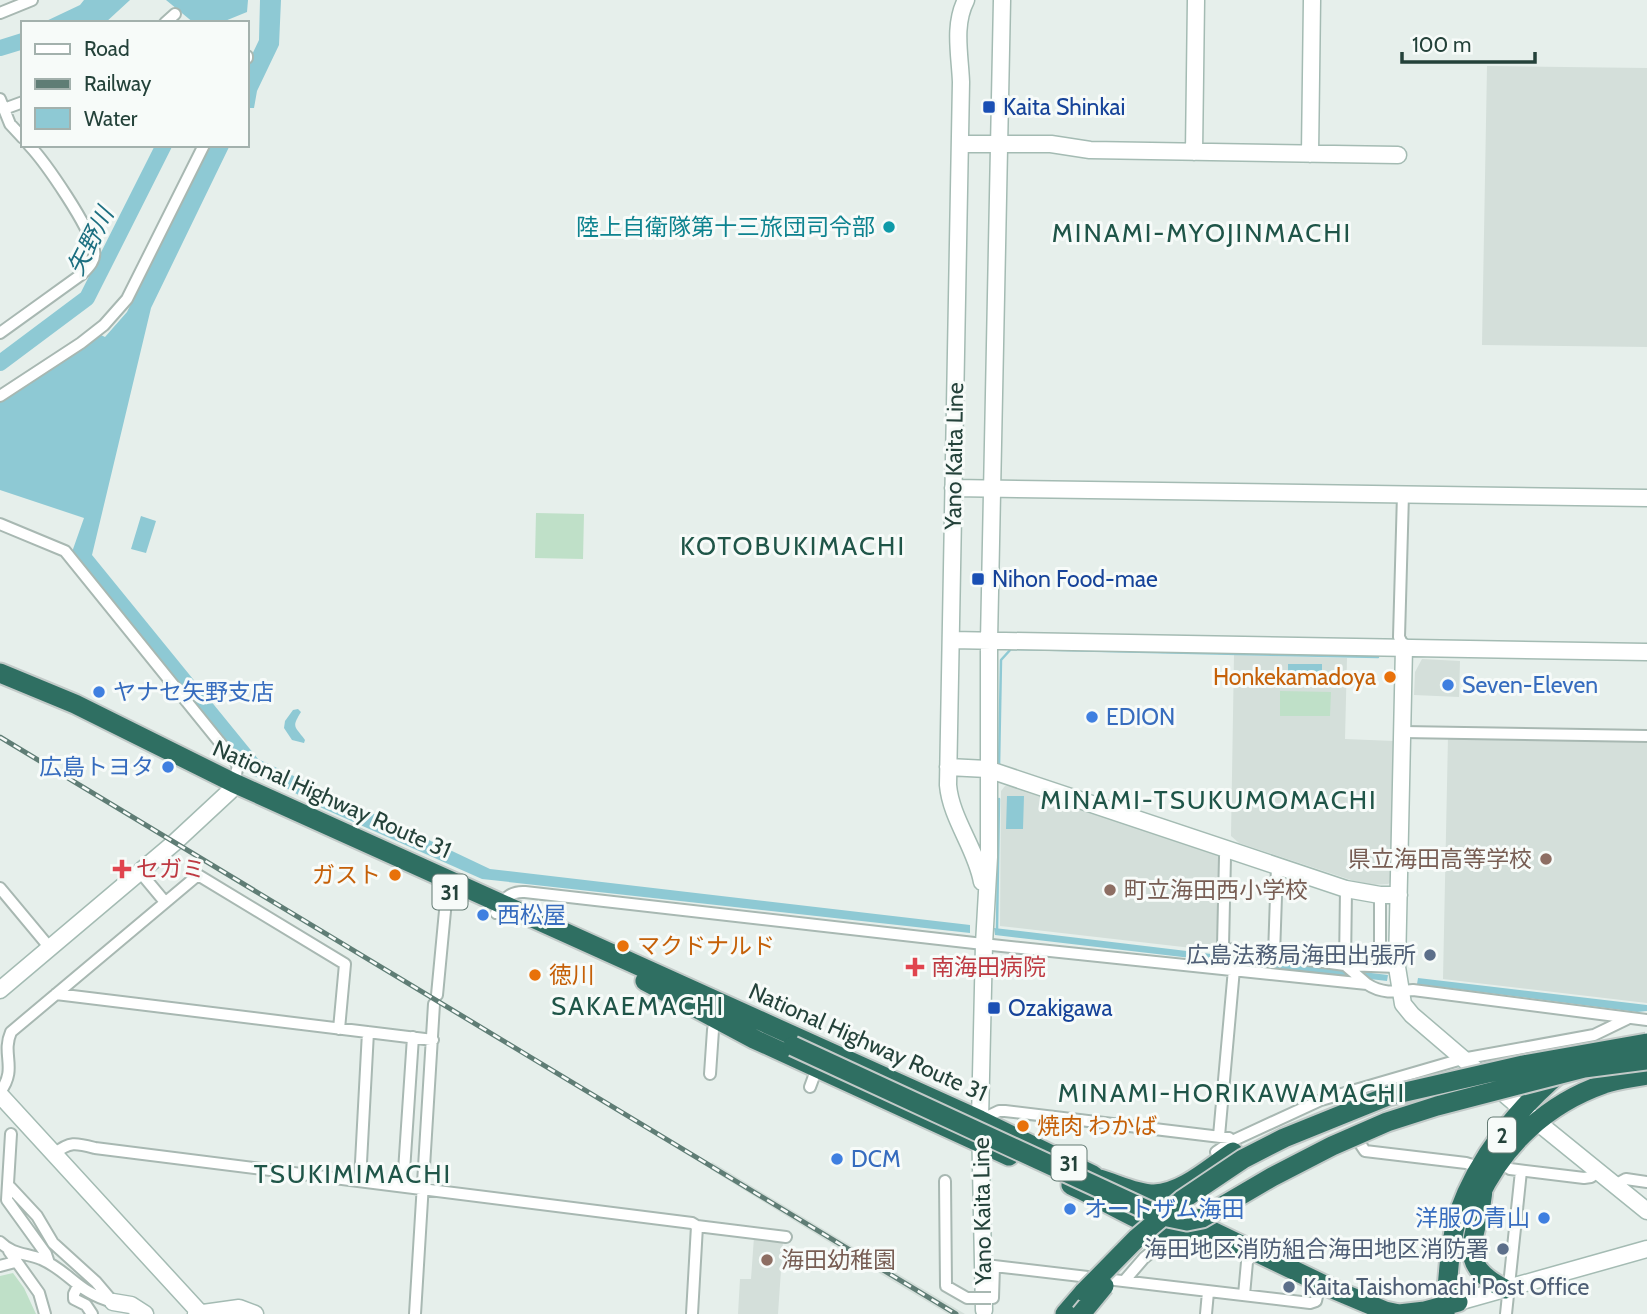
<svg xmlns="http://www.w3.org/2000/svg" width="1647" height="1314" font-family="Cabin,'Noto Sans JP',sans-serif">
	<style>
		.built { fill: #d4dfda }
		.green { fill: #bfe0c8 }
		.water { fill: #8ec9d4 }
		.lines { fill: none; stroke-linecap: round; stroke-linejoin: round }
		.stream { stroke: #8ec9d4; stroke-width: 2.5 }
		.river { stroke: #8ec9d4; stroke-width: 16 }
		.street-casing { stroke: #a8b8b2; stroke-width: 14 }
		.secondary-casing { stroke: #a4bbb3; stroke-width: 19 }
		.highway-casing { stroke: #c2cac8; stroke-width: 23 }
		.street { stroke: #fff; stroke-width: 10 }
		.secondary { stroke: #fff; stroke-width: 16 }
		.highway { stroke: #2f6f62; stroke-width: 19 }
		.rail-casing { stroke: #5f7d75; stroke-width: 5 }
		.rail { stroke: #f7fbf9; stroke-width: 2.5; stroke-dasharray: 8; stroke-linecap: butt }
		.street-bridge-casing { stroke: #a8b8b2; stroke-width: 14; stroke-linecap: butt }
		.highway-bridge-casing { stroke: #c2cac8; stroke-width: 23; stroke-linecap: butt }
		.street-bridge { stroke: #fff; stroke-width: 10 }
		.highway-bridge { stroke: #2f6f62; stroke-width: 19 }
		.transit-dot { fill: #1a4fb4; stroke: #f7fbf9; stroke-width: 2.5 }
		.culture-dot { fill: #0f9aa8; stroke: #f7fbf9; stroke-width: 2.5 }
		.food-dot { fill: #e8710a; stroke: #f7fbf9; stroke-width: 2.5 }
		.shop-dot { fill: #3f7fe0; stroke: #f7fbf9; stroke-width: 2.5 }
		.education-dot { fill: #8d6e63; stroke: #f7fbf9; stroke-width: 2.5 }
		.health-dot { fill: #e0444e; stroke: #f7fbf9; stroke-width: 2.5 }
		.service-dot { fill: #5c6f8a; stroke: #f7fbf9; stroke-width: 2.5 }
		.labels { text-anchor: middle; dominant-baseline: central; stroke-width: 6; stroke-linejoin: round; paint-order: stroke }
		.shield { fill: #f7fbf9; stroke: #637a73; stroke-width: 2 }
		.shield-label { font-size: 21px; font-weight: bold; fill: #24423a }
		.transit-label { font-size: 23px; fill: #164399; stroke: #f7fbf9; text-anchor: start }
		.culture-label { font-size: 23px; fill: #0d838f; stroke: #f7fbf9; text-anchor: end }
		.street-label { font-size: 23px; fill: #24423a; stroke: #f7fbf9 }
		.food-label { font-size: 23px; fill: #c56008; stroke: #f7fbf9; text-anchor: start }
		.shop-label { font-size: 23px; fill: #366cbe; stroke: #f7fbf9; text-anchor: start }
		.education-label { font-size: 23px; fill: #785e54; stroke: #f7fbf9; text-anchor: start }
		.health-label { font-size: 23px; fill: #be3a42; stroke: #f7fbf9; text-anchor: start }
		.service-label { font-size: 23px; fill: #4e5e75; stroke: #f7fbf9; text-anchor: end }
		.water-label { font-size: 24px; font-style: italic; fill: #1c6f80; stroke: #f7fbf9 }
		.quarter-label { font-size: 26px; letter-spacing: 2px; fill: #1f5548; stroke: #f7fbf9 }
	</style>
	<rect width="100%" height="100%" fill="#e6efeb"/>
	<path class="built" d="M1487,66L1647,68V347L1482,345Z
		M1234,655L1347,658L1345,739L1394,741L1396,743L1392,881L1388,884L1372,885L1354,881L1239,843L1231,836Z
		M1422,659L1460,661L1459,697L1414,695L1415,672Z
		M1448,736L1647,740V1003L1443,979Z
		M1005,786L1019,787L1220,854L1218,951L1000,926L1001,791Z
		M712,1162L823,1229L965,1314H948L879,1273L710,1169Z
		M754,1237L783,1241L778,1314H738L740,1279H751Z"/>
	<path class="green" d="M536,513L584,514L583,559L535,558Z
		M1280,691L1331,692L1330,716H1280Z
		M13,1273L24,1288L36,1314H0V1276Z"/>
	<path class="water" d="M84,0H130L105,23H42L80,5Z
		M166,0H248L247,12L220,23H194Z
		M260,0H281L279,45L257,91L254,108H248L247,111V65L259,40Z
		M208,145H230L151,308L92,555L258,759L490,869L970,925V933L482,879L322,808L286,788L254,776L72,552L84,518L0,490V401L99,334L105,337L127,312Z
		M141,516L156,521L146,553L131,549Z
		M1288,664H1322V684H1288Z
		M298,709L301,712C291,728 295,726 305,740L304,743L292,740L284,728L285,721L293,710Z
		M1007,796H1024L1023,829H1006Z
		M994,928L1388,975L1387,981L995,935Z
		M1418,978L1647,1005V1011L1637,1012L1417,984Z"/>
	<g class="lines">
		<path class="stream" d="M999,767L1001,660L1011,649L1378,657
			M997,929L999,799"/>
		<path class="river" d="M0,48L23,41
			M0,363L87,298L164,145"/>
		<defs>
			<path id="street" d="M0,13L32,0
				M165,23L175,14
				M247,58V56
				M0,99L10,124L23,138
				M4,109L23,102
				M0,333L82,274C89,267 96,260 94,250C90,227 46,163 29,145
				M0,396L81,343L104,325L127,299L204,145
				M1403,494L1399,637L1404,647
				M0,524L65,551L238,765L234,783
				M1403,732L1647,736
				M1227,849L1225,857L1223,946L1227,949L1345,965L1397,967
				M140,872L165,902
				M0,888L50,948
				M1346,889L1345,965L1367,984
				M496,913C503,900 509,891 525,892L992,945L1367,984C1382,994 1395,992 1413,990L1647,1020
				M1274,955L1277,866
				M1380,966V895
				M56,994L433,1040
				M437,995L447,890
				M710,1074L713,1030L717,1014
				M810,1087L817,1068
				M0,1092C18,1068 1,1055 11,1032L198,875L345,964L339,1029
				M980,1120L999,1111H1005L1229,1138L1232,1141
				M11,1134L7,1200L46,1254L49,1263
				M1219,1136L1234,969
				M1357,1139L1365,1151L1466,1163L1479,1167
				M1216,1152L1232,1141L1321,1100L1462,1059L1594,1035L1627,1019
				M54,1154C70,1141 76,1143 95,1148L692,1223L697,1226L692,1314
				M1499,1162L1510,1169L1584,1178L1591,1177L1598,1172
				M360,1181L368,1032
				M945,1181L946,1286L967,1298H973
				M1615,1185L1626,1179L1647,1182
				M403,1186L413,1037
				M10,1187L37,1216L53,1243L96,1282L113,1302
				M697,1226L786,1237
				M0,1242C13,1255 26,1253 41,1259C69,1271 78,1293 113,1302
				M9,1251L39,1293L45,1314
				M0,1266L15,1262
				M1125,1280L1144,1258L1176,1232
				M78,1286L74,1294V1299L86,1305L92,1314
				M1244,1295L1247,1262L1255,1252
				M991,1298H993L994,1266L1310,1303L1316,1301L1320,1283
				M415,1314L434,1004
				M1206,1314L1208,1292
				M1506,1314L1521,1171"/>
			<path id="secondary" d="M966,0C953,25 960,55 961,82L948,785C951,819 976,848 982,882
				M960,144H1051L1090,150L1398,155
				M1194,152L1196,0
				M1310,154L1312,0
				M953,488L1647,498
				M951,640L1647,652
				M1404,647L1397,967L1403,1004L1412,1015L1536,1121L1647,1211
				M948,767L987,769L1346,889L1380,895H1399
				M0,990L174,843L230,791L234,783
				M0,1095L201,1314
				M113,1302L131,1305L145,1314
				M1458,1302L1647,1249
				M984,1310L980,1120L984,944L989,857V641L1002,0
				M196,1314L239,1308L255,1314"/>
			<path id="highway" d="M0,673L75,704L234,783L980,1120L1093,1175
				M645,981L754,1039L1009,1156
				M1100,1179C1117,1184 1136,1194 1154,1194C1183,1193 1210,1167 1233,1152
				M1071,1185C1108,1202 1142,1224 1181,1237C1195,1242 1210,1242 1225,1244
				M1483,1188C1481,1235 1449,1261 1505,1289
				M1478,1199C1504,1144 1547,1104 1604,1084C1617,1079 1633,1078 1647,1075
				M1181,1216L1335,1290L1385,1311L1399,1314L1425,1311L1458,1302
				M1065,1314L1084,1292
				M1445,1314C1448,1281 1449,1243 1459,1212C1478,1158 1517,1109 1561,1072"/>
		</defs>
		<use href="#street" class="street-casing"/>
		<use href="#secondary" class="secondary-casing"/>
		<use href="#highway" class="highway-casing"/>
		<use href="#street" class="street"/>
		<use href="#secondary" class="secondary"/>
		<use href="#highway" class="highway"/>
		<defs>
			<path id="rail" d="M0,737L956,1314"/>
		</defs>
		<use href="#rail" class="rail-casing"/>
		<use href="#rail" class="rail"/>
		<defs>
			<path id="street-bridge" d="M973,1298H991"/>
			<path id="highway-bridge" d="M793,1046L1158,1215L1187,1221L1202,1218L1272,1177L1332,1146L1387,1122L1437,1106L1584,1068L1647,1060
				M1084,1292L1137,1238L1182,1200L1243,1159L1284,1138L1388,1096L1523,1065L1647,1043
				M1081,1314L1104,1286"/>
		</defs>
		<use href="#street-bridge" class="street-bridge-casing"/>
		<use href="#highway-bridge" class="highway-bridge-casing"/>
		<use href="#street-bridge" class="street-bridge"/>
		<use href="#highway-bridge" class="highway-bridge"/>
	</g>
	<g class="transit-dot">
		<rect x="982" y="100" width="14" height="14" rx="3.5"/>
		<rect x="971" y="572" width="14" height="14" rx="3.5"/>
		<rect x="987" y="1001" width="14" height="14" rx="3.5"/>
	</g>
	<circle class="culture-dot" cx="889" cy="227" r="7"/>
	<g class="food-dot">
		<circle cx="1390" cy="677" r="7"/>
		<circle cx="395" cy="875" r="7"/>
		<circle cx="623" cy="946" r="7"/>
		<circle cx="535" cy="975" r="7"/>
		<circle cx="1023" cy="1126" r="7"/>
	</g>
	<g class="shop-dot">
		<circle cx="1448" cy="685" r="7"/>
		<circle cx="99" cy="692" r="7"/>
		<circle cx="1092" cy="717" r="7"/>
		<circle cx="168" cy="767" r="7"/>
		<circle cx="483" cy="915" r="7"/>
		<circle cx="837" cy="1159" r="7"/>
		<circle cx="1070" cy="1209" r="7"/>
		<circle cx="1544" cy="1218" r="7"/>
	</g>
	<g class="education-dot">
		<circle cx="1546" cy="859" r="7"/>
		<circle cx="1110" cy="890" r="7"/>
		<circle cx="767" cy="1260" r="7"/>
	</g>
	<g class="health-dot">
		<path d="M118.5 858.5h7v7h7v7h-7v7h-7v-7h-7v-7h7z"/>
		<path d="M911.5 956.5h7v7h7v7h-7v7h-7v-7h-7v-7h7z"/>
	</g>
	<g class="service-dot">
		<circle cx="1430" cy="955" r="7"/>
		<circle cx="1503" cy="1249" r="7"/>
		<circle cx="1289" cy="1287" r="7"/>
	</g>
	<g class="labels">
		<g class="shield">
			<rect x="432.5" y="874.5" width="35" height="35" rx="5"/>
			<rect x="1488" y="1117.5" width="28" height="35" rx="5"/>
			<rect x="1051.5" y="1145.5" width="35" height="35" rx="5"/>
		</g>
		<g class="shield-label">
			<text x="450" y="892">31</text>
			<text x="1502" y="1135">2</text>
			<text x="1069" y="1163">31</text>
		</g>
		<g class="transit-label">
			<text x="1003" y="107">Kaita Shinkai</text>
			<text x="992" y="579">Nihon Food-mae</text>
			<text x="1008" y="1008">Ozakigawa</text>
		</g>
		<g class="culture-label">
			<text x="875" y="227">陸上自衛隊第十三旅団司令部</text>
		</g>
		<g class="street-label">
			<text transform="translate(954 456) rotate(-89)">Yano Kaita Line</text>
			<text transform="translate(332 799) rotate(24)">National Highway Route 31</text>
			<text transform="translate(868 1042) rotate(24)">National Highway Route 31</text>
			<text transform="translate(982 1211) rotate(-91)">Yano Kaita Line</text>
		</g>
		<g class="food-label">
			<text x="1376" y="677" text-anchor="end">Honkekamadoya</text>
			<text x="381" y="875" text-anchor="end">ガスト</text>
			<text x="637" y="946">マクドナルド</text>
			<text x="549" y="975">徳川</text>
			<text x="1037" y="1126">焼肉 わかば</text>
		</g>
		<g class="shop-label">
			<text x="1462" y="685">Seven-Eleven</text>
			<text x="113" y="692">ヤナセ矢野支店</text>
			<text x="1106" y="717">EDION</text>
			<text x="154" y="767" text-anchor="end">広島トヨタ</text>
			<text x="497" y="915">西松屋</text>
			<text x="851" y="1159">DCM</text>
			<text x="1084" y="1209">オートザム海田</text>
			<text x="1530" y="1218" text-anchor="end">洋服の青山</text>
		</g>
		<g class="education-label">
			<text x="1532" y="859" text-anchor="end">県立海田高等学校</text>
			<text x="1124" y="890">町立海田西小学校</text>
			<text x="781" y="1260">海田幼稚園</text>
		</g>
		<g class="health-label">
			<text x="136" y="869">セガミ</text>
			<text x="931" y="967">南海田病院</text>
		</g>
		<g class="service-label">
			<text x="1416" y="955">広島法務局海田出張所</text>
			<text x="1489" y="1249">海田地区消防組合海田地区消防署</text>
			<text x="1303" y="1287" text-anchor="start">Kaita Taishomachi Post Office</text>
		</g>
		<g class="water-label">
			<text transform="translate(90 241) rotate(-63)">矢野川</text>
		</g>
		<g class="quarter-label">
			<text x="1202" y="233">MINAMI-MYOJINMACHI</text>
			<text x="793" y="546">KOTOBUKIMACHI</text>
			<text x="1209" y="800">MINAMI-TSUKUMOMACHI</text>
			<text x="638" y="1006">SAKAEMACHI</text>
			<text x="1232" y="1093">MINAMI-HORIKAWAMACHI</text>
			<text x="353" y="1174">TSUKIMIMACHI</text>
		</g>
	</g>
	<rect x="21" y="21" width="228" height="126" fill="#f7fbf9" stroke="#a3b1ad" stroke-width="2"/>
	<rect x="35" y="44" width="35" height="10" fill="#ffffff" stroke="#a3b1ad" stroke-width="2"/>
	<text x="84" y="56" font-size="21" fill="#24423a">Road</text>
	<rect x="35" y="79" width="35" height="10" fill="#5f7d75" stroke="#a3b1ad" stroke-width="2"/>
	<text x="84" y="91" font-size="21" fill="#24423a">Railway</text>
	<rect x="35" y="108" width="35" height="21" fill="#8ec9d4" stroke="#a3b1ad" stroke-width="2"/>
	<text x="84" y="126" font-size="21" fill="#24423a">Water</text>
	<path d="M1402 52v10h133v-10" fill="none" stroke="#24423a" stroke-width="3.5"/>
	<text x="1412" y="52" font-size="21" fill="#24423a" stroke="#f7fbf9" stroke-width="5" paint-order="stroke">100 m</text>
</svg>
